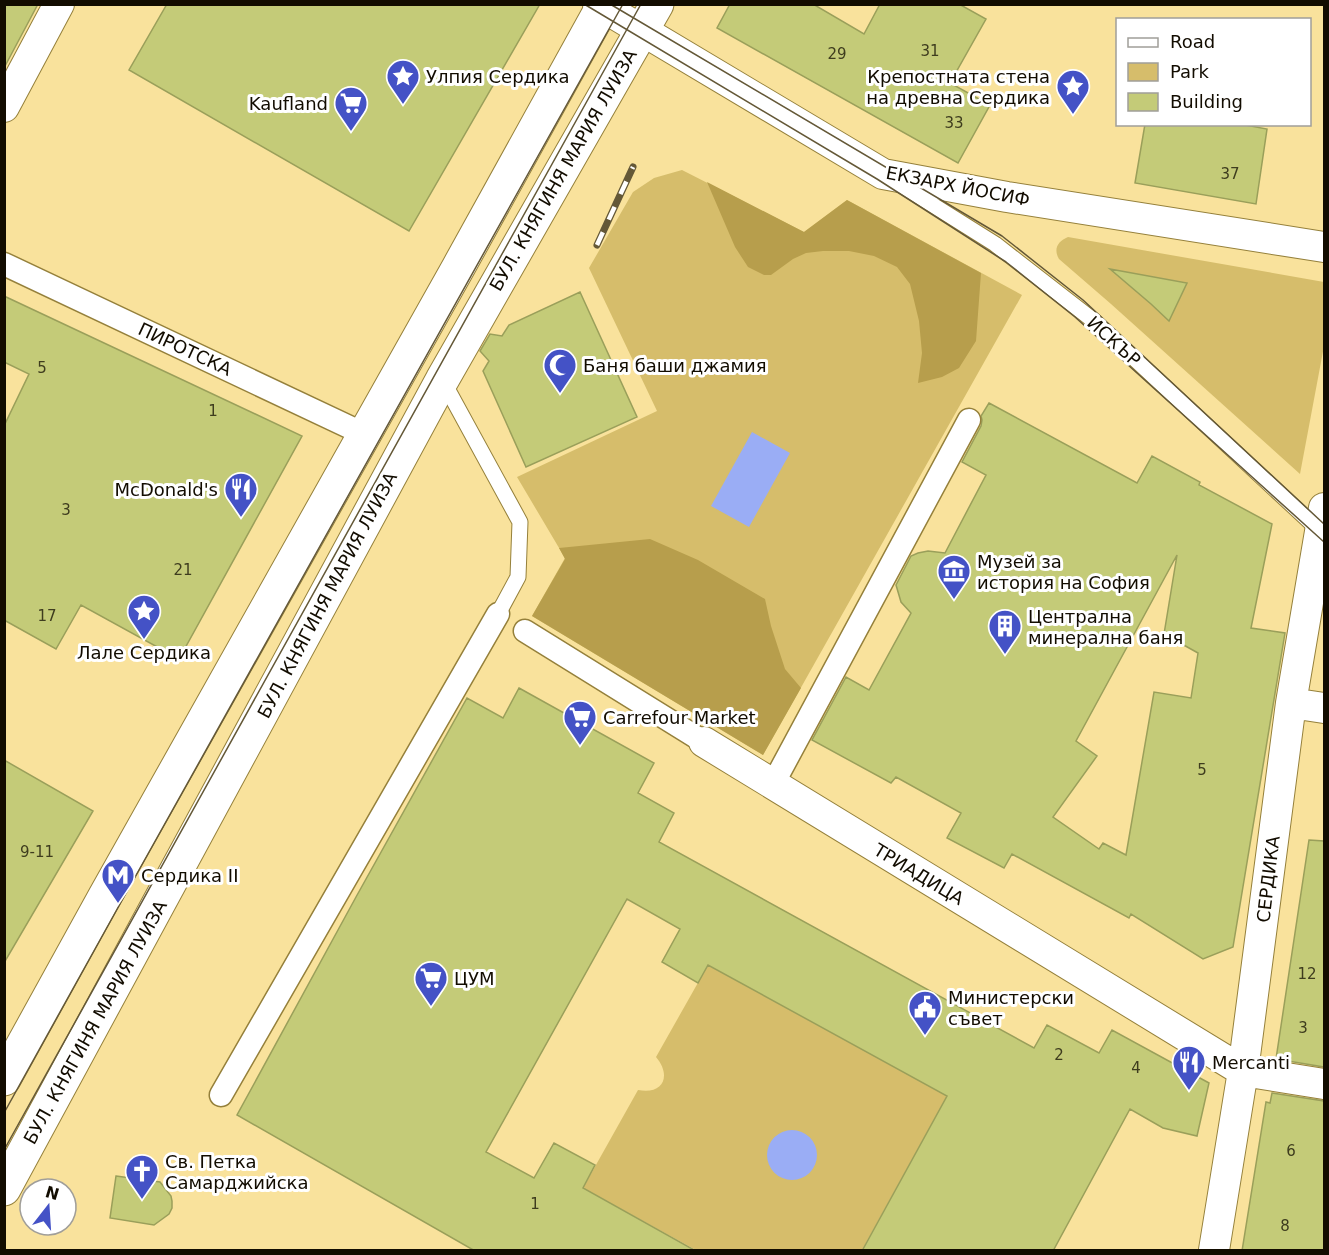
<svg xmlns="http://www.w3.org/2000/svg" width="1329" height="1255" font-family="'DejaVu Sans',sans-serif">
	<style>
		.green { fill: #d6bd6b }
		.forest { fill: #b79e4c }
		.water { fill: #9aadf5 }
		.building { fill: #c4cb78; stroke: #9a9f5a; stroke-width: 1.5; fill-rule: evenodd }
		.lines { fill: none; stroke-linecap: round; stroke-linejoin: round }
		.service-casing { stroke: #95803b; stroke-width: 17 }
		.pedestrian-casing { stroke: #95803b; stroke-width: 25 }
		.minor-casing { stroke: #95803b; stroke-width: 32 }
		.secondary-casing { stroke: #95803b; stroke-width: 35 }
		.service { stroke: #fff; stroke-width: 15 }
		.pedestrian { stroke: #fff; stroke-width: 22 }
		.minor { stroke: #fff; stroke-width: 30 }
		.secondary { stroke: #fff; stroke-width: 33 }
		.tram { stroke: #645837; stroke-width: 1.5 }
		.rail-casing { stroke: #645837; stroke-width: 7 }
		.rail { stroke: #fff; stroke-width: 4.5; stroke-dasharray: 14; stroke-linecap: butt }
		.labels { text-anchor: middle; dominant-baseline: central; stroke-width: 6; stroke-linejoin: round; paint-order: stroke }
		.number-label { font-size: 15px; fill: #3e3c1e }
		.poi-label { font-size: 18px; fill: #120c00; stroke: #fff; text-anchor: start }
		.street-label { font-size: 18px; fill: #120c00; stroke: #fff }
	</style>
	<rect width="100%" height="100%" fill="#f9e29c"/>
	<path class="green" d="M682,170L804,232L847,200L1022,295L763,755L532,616L565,558L517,477L657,411L589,268L633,192L654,178Z
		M1068,237L1324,282V346L1300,474L1111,304L1059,259C1053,249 1058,241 1068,237Z
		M708,965L947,1096L862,1250H696L583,1188L638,1090C663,1095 672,1076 656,1057Z"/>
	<path class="forest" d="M707,182L804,232L847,200L981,273L976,341L959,368L942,377L918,383L922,353L919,321L910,284L897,267L874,256L849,251H823L806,253L793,259L771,275H764L748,267L735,247Z
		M650,539L698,560L765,599L771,626L785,669L801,688L763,755L532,616L565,559L559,548Z"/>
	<path class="water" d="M752,432L790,453L749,527L711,506Z
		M767 1155a25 25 0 1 1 50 0a25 25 0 1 1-50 0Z"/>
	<path class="building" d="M4,4H38L4,68Z
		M167,4H540L409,231L129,70Z
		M730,4H813L864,34L880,4H959L986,19L950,83L990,105L958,163L717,28Z
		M1145,124H1240L1267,129L1256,204L1135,183Z
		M1110,269L1187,283L1169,321L1151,304Z
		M580,292L637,417L526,467L483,371L489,361L480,351L490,334L502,336L509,325Z
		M4,296L302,436L179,659L81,605L56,649L4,620V426L29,374L4,362Z
		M989,403L1137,483L1152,456L1200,482L1199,485L1272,524L1251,628L1285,633L1233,947L1203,959L1131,914L1129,918L1012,854L1004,868L947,838L961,813L896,777L891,783L812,740L846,677L869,690L911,613L901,602L896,585L911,556L918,553L928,551L945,553L986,475L962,462L981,426L982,420L981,416ZM1177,555L1164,634L1198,653L1191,698L1154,692L1126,855L1103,843L1099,849L1053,817L1097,756L1076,741Z
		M519,688L654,763L638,793L674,813L659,842L1034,1048L1047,1025L1099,1053L1112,1030L1209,1083L1197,1136L1163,1128L1130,1109L1053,1251H862L947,1096L708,965L698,983L662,962L680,929L627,899L486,1152L534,1178L554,1143L595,1165L583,1188L696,1251H475L237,1115L356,897L467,698L503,718Z
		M4,760L93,811L4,963Z
		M1309,840L1324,841V1067L1276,1059Z
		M1272,1093L1324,1101V1251H1242L1266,1102L1270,1103Z
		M116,1176L160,1182L171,1196L172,1201V1208L169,1214L154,1225L110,1218Z"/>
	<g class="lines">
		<defs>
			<path id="service" d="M901,185L995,244L1094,321L1320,531
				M443,381L520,522L518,577L498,614"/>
			<path id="pedestrian" d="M4,264L364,434
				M525,631L704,742
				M773,784L969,420
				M221,1095L498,614"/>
			<path id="minor" d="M598,4L883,174L1007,197L1324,247
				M4,107L59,4
				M1291,703L1324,708
				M704,742L1243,1071L1324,1084
				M1214,1250L1243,1071L1291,703L1324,508"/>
			<path id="secondary" d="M4,1079L105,896L458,268L604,4
				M4,1189L442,380L657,4"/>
		</defs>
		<use href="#service" class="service-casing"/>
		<use href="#pedestrian" class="pedestrian-casing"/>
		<use href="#minor" class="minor-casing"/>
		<use href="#secondary" class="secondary-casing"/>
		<use href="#service" class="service"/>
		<use href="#pedestrian" class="pedestrian"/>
		<use href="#minor" class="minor"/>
		<use href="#secondary" class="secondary"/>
		<path class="tram" d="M584,4L877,179L1006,262L1075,317L1324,542
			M610,4L1002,236L1083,300L1324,524
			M4,1113L120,904L623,4
			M4,1150L641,4"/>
		<defs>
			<path id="rail" d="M597,245L633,167"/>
		</defs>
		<use href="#rail" class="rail-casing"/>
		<use href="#rail" class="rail"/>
	</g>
	<defs>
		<symbol id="sight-pin" viewBox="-11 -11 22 30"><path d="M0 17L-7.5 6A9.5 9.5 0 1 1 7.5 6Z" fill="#4452c6" stroke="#fff"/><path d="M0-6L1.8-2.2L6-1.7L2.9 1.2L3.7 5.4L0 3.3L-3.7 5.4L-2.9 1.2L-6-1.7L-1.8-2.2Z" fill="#fff"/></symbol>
		<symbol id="supermarket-pin" viewBox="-11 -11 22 30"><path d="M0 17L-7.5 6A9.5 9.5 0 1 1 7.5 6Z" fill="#4452c6" stroke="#fff"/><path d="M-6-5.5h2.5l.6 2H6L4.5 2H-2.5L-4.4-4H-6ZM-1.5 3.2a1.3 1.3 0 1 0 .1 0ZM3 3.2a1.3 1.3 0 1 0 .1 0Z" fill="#fff"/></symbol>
		<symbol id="mosque-pin" viewBox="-11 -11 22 30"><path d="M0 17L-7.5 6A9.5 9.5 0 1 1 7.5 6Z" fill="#4452c6" stroke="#fff"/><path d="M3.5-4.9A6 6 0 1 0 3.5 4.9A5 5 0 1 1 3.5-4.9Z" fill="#fff"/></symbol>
		<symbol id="restaurant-pin" viewBox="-11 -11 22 30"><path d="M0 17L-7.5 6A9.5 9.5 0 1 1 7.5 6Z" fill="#4452c6" stroke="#fff"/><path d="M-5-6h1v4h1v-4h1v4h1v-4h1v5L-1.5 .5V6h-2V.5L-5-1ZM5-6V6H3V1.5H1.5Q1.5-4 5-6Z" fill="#fff"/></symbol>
		<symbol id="museum-pin" viewBox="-11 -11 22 30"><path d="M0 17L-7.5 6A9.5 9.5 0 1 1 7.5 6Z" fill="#4452c6" stroke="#fff"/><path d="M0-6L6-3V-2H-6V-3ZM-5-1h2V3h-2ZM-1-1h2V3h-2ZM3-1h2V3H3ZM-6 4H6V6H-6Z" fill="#fff"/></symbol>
		<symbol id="building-pin" viewBox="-11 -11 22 30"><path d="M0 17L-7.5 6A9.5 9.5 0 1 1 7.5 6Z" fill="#4452c6" stroke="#fff"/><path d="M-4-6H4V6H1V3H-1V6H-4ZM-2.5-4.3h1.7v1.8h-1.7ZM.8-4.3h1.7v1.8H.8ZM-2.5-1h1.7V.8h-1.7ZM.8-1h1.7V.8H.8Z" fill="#fff"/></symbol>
		<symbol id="metro-pin" viewBox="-11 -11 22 30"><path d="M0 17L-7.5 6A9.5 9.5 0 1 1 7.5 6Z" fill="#4452c6" stroke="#fff"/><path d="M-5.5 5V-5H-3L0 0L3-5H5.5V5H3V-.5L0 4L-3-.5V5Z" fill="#fff"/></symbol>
		<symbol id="civic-pin" viewBox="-11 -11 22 30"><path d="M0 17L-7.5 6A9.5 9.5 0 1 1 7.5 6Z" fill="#4452c6" stroke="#fff"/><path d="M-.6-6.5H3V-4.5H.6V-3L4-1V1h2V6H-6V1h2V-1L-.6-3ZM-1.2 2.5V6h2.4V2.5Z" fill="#fff"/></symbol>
		<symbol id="church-pin" viewBox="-11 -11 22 30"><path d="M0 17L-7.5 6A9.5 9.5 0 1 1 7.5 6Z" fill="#4452c6" stroke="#fff"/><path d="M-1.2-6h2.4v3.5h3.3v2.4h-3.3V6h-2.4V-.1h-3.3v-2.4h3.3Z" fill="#fff"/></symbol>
	</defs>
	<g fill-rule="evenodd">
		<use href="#sight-pin" x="384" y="57" width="38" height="52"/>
		<use href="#sight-pin" x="1054" y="67" width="38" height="52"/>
		<use href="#supermarket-pin" x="332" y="84" width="38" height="52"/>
		<use href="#mosque-pin" x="541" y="346" width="38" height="52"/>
		<use href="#restaurant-pin" x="222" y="470" width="38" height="52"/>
		<use href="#museum-pin" x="935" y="552" width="38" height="52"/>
		<use href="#sight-pin" x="125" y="592" width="38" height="52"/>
		<use href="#building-pin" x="986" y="607" width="38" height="52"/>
		<use href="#supermarket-pin" x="561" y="698" width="38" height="52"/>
		<use href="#metro-pin" x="99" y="856" width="38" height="52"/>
		<use href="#supermarket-pin" x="412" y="959" width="38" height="52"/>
		<use href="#civic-pin" x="906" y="988" width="38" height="52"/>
		<use href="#restaurant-pin" x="1170" y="1043" width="38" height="52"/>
		<use href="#church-pin" x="123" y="1152" width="38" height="52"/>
	</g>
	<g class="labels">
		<g class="number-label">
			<text x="930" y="51">31</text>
			<text x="837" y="54">29</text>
			<text x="954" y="123">33</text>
			<text x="1230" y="174">37</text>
			<text x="42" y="368">5</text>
			<text x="213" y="411">1</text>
			<text x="66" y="510">3</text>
			<text x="183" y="570">21</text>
			<text x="47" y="616">17</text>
			<text x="1202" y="770">5</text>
			<text x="37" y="852">9-11</text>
			<text x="1307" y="974">12</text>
			<text x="1303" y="1028">3</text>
			<text x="1059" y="1055">2</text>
			<text x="1136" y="1068">4</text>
			<text x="1291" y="1151">6</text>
			<text x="535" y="1204">1</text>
			<text x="1285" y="1226">8</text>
		</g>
		<g class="poi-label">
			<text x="426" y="76">Улпия Сердика</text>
			<text x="1050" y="76" text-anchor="end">Крепостната стена<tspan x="1050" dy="21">на древна Сердика</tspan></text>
			<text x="328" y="103" text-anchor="end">Kaufland</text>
			<text x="583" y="365">Баня баши джамия</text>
			<text x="218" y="489" text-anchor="end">McDonald's</text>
			<text x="977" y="561">Музей за<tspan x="977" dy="21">история на София</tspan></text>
			<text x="1028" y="616">Централна<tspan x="1028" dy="21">минерална баня</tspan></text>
			<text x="144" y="652" text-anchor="middle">Лале Сердика</text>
			<text x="603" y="717">Carrefour Market</text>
			<text x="141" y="875">Сердика II</text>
			<text x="454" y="978">ЦУМ</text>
			<text x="948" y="997">Министерски<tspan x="948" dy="21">съвет</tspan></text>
			<text x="1212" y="1062">Mercanti</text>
			<text x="165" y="1161">Св. Петка<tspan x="165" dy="21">Самарджийска</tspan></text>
		</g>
		<g class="street-label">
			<text transform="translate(563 170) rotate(-60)">БУЛ. КНЯГИНЯ МАРИЯ ЛУИЗА</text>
			<text transform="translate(958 186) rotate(11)">ЕКЗАРХ ЙОСИФ</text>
			<text transform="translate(1114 341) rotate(42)">ИСКЪР</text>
			<text transform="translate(185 349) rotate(25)">ПИРОТСКА</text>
			<text transform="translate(327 595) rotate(-62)">БУЛ. КНЯГИНЯ МАРИЯ ЛУИЗА</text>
			<text transform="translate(919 874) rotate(31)">ТРИАДИЦА</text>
			<text transform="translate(1268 879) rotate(-83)">СЕРДИКА</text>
			<text transform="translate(95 1022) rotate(-61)">БУЛ. КНЯГИНЯ МАРИЯ ЛУИЗА</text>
		</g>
	</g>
	<rect width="1329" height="1255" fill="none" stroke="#120c00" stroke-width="12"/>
	<rect x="1116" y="18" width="195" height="108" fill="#ffffff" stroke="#a09e99" stroke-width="1.5"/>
	<rect x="1128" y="38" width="30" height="9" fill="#ffffff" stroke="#a09e99" stroke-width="1.5"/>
	<text x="1170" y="48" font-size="18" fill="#120c00">Road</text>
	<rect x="1128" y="63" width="30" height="18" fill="#d6bd6b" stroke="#a09e99" stroke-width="1.5"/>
	<text x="1170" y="78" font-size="18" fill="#120c00">Park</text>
	<rect x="1128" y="93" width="30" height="18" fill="#c4cb78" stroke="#a09e99" stroke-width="1.5"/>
	<text x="1170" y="108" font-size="18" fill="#120c00">Building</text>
	<g transform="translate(48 1207) rotate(17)"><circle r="28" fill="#ffffff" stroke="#a09e99" stroke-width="1.5"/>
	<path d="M0-4.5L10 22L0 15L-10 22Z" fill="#4452c6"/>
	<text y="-9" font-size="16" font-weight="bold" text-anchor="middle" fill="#120c00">N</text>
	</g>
</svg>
